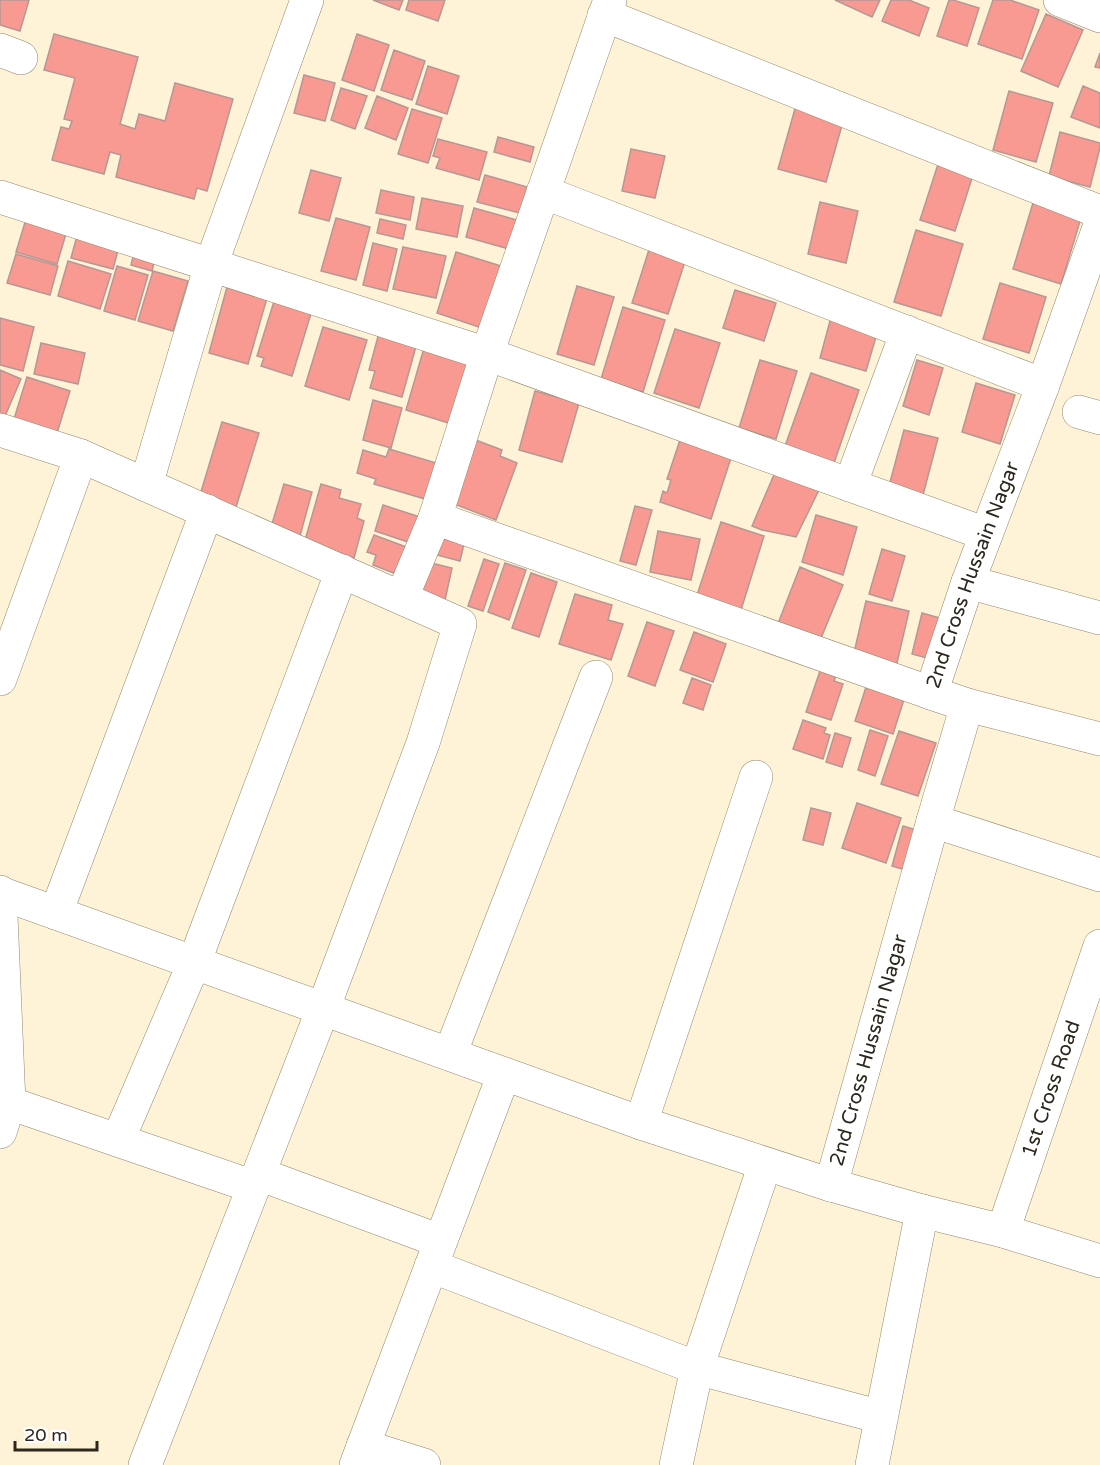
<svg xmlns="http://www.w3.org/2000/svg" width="1100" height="1465" font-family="'Varela Round',sans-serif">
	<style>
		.building { fill: #f99a92; stroke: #b69794; stroke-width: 1.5 }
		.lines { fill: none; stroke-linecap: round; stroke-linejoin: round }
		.minor-casing { stroke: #91876e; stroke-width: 34 }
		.minor { stroke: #fff; stroke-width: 33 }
		.labels { text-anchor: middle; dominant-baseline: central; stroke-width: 4.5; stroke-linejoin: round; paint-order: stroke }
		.street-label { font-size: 20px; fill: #2c281e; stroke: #fff }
	</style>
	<rect width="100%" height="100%" fill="#fef2d7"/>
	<path class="building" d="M0,0H29L20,31L0,25Z
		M373,0H403L399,10Z
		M409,0H445L438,21L406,10Z
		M835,0H880L872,17Z
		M891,0H909L929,8L919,36L882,21Z
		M949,0H953L979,8L967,46L937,36Z
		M993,0H1010L1039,10L1022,59L978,44Z
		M1046,14L1083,30L1058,87L1021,71Z
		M54,34L138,57L120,124L135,129L139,114L165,121L175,83L233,99L207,191L197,188L194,199L116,177L121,155L110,152L104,174L52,160L61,127L69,129L72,121L64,119L75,78L44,70Z
		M357,34L389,45L374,91L342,80Z
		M394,50L425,61L412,100L381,90Z
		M1100,53V68L1095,67Z
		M428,66L459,76L447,114L416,104Z
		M304,75L335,83L325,121L294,113Z
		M1083,86L1100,93V128L1071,117Z
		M341,88L367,96L355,129L331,120Z
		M1009,91L1053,103L1036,162L993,150Z
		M377,96L408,108L396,140L365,128Z
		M798,98L846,111L826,182L778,169Z
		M412,109L442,118L428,163L398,154Z
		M1060,132L1100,143V148L1090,187L1049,176Z
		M498,137L534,147L530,162L494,152Z
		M438,139L487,152L479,180L436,168L440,158L433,156Z
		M631,149L665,156L655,198L622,191Z
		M940,158L975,169L955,231L920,220Z
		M311,170L341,178L329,221L299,213Z
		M485,175L527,187L520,213L477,202Z
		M381,190L414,197L410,220L376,213Z
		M422,198L463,206L457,237L416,229Z
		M820,202L858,211L846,263L808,254Z
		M1033,203L1081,218L1061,284L1013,269Z
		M474,208L517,220L509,249L466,237Z
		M27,216L68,227L57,264L16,252Z
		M336,218L370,227L356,280L321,271Z
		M380,219L406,225L403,239L377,233Z
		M916,230L963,244L941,316L894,302Z
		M78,232L120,243L113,269L71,258Z
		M653,237L689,249L668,314L632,303Z
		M373,243L397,249L387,291L363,285Z
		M136,245L157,250L152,271L131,265Z
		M403,247L446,256L436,298L393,289Z
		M456,252L501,266L482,328L437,313Z
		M16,254L58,266L50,295L7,283Z
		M68,261L111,274L100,309L58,296Z
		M117,266L148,275L135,320L104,311Z
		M153,271L188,281L173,331L138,321Z
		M1000,283L1046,297L1029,353L983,339Z
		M577,286L614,297L594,365L557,354Z
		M227,287L267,298L248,364L209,353Z
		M735,290L776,303L764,341L723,328Z
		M276,295L313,307L292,376L261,366L264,358L257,356Z
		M623,307L665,320L643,392L601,379Z
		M833,310L880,323L866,371L820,358Z
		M0,318L34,327L23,371L0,365Z
		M323,327L367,340L349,400L305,386Z
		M380,329L418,339L402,397L370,388L375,371L369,370Z
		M675,329L720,343L699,408L654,393Z
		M41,343L85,353L78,384L34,374Z
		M424,348L471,363L452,424L406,410Z
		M760,360L797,371L776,439L739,428Z
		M917,360L943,368L929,415L903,406Z
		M0,370L21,379L5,416L0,414Z
		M811,373L859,390L834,463L785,446Z
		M27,377L70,391L57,433L14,419Z
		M976,383L1015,395L1000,444L962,432Z
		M535,391L579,403L562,462L519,450Z
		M373,400L402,408L391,448L363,440Z
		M222,422L259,433L236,507L200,495Z
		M904,430L938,438L923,495L889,486Z
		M682,434L733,452L711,519L660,502L663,491L667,493L671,480L667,479Z
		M473,439L502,450L500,456L517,463L496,520L449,502Z
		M389,449L436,463L425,499L374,484L376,479L357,473L363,450L386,457Z
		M776,470L820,488L796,537L762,530L752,526Z
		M284,484L312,492L300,536L271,527Z
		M321,484L341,490L339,498L361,504L357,518L364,521L354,558L304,544Z
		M383,505L420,517L411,543L375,531Z
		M635,506L652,510L636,565L620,561Z
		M816,515L857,527L843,575L802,562Z
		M721,522L764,536L741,610L697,595Z
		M658,531L700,539L691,580L650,572Z
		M374,535L409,548L399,575L373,565L376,555L367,552Z
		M441,538L464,544L460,561L437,555Z
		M882,549L905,556L892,601L869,594Z
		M484,559L499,564L483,611L468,606Z
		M423,561L452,568L445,600L416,594Z
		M505,563L526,570L509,620L488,612Z
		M800,567L843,585L819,643L777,626Z
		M531,573L557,582L539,637L512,628Z
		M575,594L612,605L608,620L623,624L611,660L559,644Z
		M866,601L909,611L896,667L853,657Z
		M922,613L940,618L931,659L912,654Z
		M647,622L674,631L655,686L628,676Z
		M694,632L726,644L713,682L680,670Z
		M821,668L837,673L834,681L843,684L831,720L806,712Z
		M692,678L711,685L703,710L683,703Z
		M868,681L906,693L893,734L855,721Z
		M803,720L826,728L824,733L830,735L823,759L793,749Z
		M870,730L888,736L875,776L858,770Z
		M899,731L936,743L918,796L881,784Z
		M835,733L851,738L842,767L826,762Z
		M857,803L901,818L886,863L842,848Z
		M811,808L831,813L823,845L803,840Z
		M903,826L920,831L909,871L892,866Z"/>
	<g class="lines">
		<defs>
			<g id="minor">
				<path d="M1060,0L1100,16"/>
				<path d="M604,15L1100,212"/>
				<path d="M0,50L21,58"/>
				<path d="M543,192L1043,385"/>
				<path d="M0,197L487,354L986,534"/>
				<path d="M1079,412L1100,418"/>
				<path d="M0,430L81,456L460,624L423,743L323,1009L145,1465"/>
				<path d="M146,485L211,265L307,0"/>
				<path d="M850,485L907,332"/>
				<path d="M435,518L931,693"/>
				<path d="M968,582L1100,618"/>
				<path d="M402,597L435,518L487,354L610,0"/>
				<path d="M0,679L81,456"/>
				<path d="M967,705L1100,739"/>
				<path d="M933,821L1100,875"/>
				<path d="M0,892L9,1103L0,1132"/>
				<path d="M0,893L641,1123L831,1185L922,1211L1003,1231L1100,1261"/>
				<path d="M56,913L207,511"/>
				<path d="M450,1054L596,677"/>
				<path d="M9,1103L254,1187"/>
				<path d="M641,1123L756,777"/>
				<path d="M118,1140L194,963L342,571"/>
				<path d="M259,1174L440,1241"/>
				<path id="s1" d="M831,1185L933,821L967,705L931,693L968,582L1043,385L1100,225"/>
				<path id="s2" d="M1003,1231L1100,946"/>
				<path d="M431,1266L697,1368L881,1417"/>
				<path d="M363,1446L424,1465"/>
				<path d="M356,1465L504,1074"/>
				<path d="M676,1465L697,1368L765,1164"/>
				<path d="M872,1465L922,1211"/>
			</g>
		</defs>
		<use href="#minor" class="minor-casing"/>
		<use href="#minor" class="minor"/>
	</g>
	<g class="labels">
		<g class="street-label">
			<text stroke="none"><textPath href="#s1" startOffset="662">2nd Cross Hussain Nagar</textPath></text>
			<text stroke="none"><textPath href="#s1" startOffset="140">2nd Cross Hussain Nagar</textPath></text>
			<text stroke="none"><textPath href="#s2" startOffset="150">1st Cross Road</textPath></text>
		</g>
	</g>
	<path d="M15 1441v9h82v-9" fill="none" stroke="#2c281e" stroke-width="3"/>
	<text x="24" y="1441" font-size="18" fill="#2c281e" stroke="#ffffff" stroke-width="4.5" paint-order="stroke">20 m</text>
</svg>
